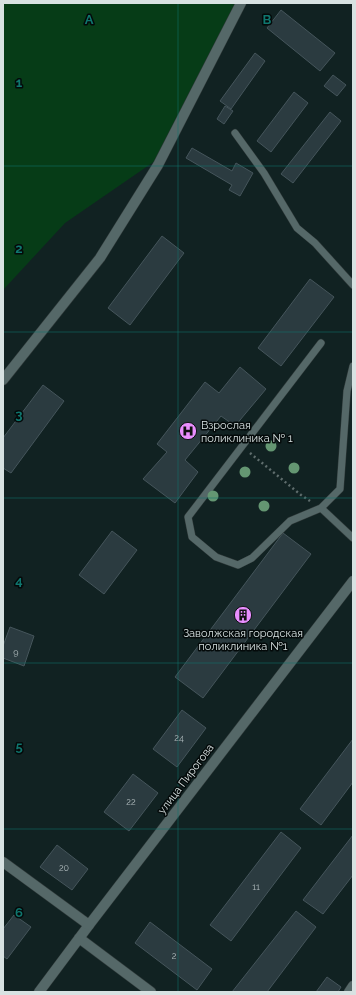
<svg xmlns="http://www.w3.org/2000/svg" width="356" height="995" font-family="Raleway,sans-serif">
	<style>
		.green { fill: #063c17 }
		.building { fill: #2b3b40; stroke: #45555b }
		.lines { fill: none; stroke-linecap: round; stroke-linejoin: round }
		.service-casing { stroke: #303a3a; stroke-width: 8 }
		.minor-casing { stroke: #303a3a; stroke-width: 11 }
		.tertiary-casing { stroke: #303a3a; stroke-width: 11 }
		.path { stroke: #5f6d6d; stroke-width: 2.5; stroke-dasharray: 2 3; stroke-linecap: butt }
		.service { stroke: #556868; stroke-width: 7 }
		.minor { stroke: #556868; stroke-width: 10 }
		.tertiary { stroke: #556868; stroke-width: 10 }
		.tree { fill: #649672 }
		.grid { fill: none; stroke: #0f766e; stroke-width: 1; stroke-opacity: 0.55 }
		.labels { text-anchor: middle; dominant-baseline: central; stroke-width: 3; stroke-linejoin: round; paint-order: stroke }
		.number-label { font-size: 9px; fill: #adb8ba }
		.poi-label { font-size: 11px; fill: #d8e2e2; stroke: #040a0a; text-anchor: start }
		.street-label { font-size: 11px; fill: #d8e2e2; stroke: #040a0a }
		.grid-label { font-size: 13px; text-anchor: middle; font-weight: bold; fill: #0f766e; stroke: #040a0a; stroke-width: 3; stroke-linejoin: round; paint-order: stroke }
	</style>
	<rect width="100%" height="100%" fill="#122"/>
	<path class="green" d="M3,3H237L155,161L65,223L3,290Z"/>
	<path class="building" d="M281,10L335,53L320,71L267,28Z
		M255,53L265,61L231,109L220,101Z
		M333,75L346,85L337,96L324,86Z
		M294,92L308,103L271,152L257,141Z
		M225,106L233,111L224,124L217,119Z
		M330,112L341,121L293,183L281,174Z
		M192,148L232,171L236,163L253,173L240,196L229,190L232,185L186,158Z
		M162,236L184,253L130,325L108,308Z
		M310,279L334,297L281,366L258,348Z
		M240,367L266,389L235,426L221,416L185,460L198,472L175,503L143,479L167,452L157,444L205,382L219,393Z
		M43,385L64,401L11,473L3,468V438Z
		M112,531L137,550L104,594L79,575Z
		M283,533L311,554L203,698L175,677Z
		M10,627L34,636L24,666L3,658V646Z
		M182,710L206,728L177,767L153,749Z
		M353,739V782L321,825L300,809Z
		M133,774L158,793L129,831L104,812Z
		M281,832L301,848L231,941L210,925Z
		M353,835V875L323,914L303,900Z
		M57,845L88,869L72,890L40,867Z
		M296,911L316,927L267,992H232Z
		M14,915L31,927L7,959L3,956V929Z
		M150,922L212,969L197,990L135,943Z
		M327,977L341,987L338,992H316Z"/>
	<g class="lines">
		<defs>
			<path id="service" d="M235,133L264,173L297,228L315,243L353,285
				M353,366L347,391L340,489L321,508L353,538
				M321,508L290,521L252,558L238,565L216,557L192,537L188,517L321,343"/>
			<path id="minor" d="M3,380L100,258L158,165L241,3
				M79,938L151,992
				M39,992L89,925
				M349,992L353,986"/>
			<path id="tertiary" d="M3,862L89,925L353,581"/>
		</defs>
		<use href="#service" class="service-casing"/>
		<use href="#minor" class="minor-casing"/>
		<use href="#tertiary" class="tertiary-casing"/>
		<path class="path" d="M250,453L301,495L310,501"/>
		<use href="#service" class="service"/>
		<use href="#minor" class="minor"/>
		<use href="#tertiary" class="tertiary"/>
	</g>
	<g class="tree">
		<circle cx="271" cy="446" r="5.5"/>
		<circle cx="294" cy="468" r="5.5"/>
		<circle cx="245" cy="472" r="5.5"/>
		<circle cx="213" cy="496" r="5.5"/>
		<circle cx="264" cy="506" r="5.5"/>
	</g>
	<path class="grid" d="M178,3V992M3,166H353M3,332H353M3,498H353M3,663H353M3,829H353"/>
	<defs>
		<symbol id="hospital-disc" viewBox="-11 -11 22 22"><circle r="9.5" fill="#e98efe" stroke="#040a0a"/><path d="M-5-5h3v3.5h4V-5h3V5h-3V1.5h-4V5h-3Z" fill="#111"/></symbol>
		<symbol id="building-disc" viewBox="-11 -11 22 22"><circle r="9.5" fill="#e98efe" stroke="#040a0a"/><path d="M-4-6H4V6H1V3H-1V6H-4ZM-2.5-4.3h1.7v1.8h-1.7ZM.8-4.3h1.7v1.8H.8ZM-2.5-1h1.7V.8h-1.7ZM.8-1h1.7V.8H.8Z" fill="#111"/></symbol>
	</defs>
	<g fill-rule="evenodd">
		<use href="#hospital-disc" x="178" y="421" width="20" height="20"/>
		<use href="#building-disc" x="233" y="605" width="20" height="20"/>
	</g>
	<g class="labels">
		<g class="number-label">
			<text x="16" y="652">9</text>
			<text x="179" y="738">24</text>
			<text x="131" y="802">22</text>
			<text x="64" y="868">20</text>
			<text x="256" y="887">11</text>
			<text x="174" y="956">2</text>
		</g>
		<g class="poi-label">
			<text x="201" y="425">Взрослая<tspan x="201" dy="13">поликлиника № 1</tspan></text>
			<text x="243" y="633" text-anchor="middle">Заволжская городская<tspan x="243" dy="13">поликлиника №1</tspan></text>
		</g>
		<g class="street-label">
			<text transform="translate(186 779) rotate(-53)">улица Пирогова</text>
		</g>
	</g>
	<g class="grid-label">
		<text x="89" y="24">A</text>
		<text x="267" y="24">B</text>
		<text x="19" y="87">1</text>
		<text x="19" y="253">2</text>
		<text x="19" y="419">3</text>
		<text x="19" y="585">4</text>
		<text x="19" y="751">5</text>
		<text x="19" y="917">6</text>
	</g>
	<rect width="356" height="995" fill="none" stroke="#d8e2e2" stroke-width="8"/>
</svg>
